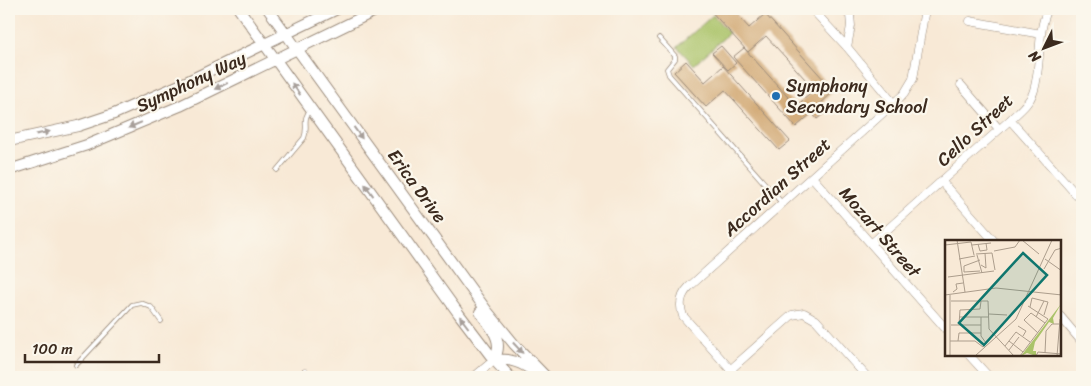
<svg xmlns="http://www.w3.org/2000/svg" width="1091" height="386" font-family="Sriracha,sans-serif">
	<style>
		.green { fill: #aac369; stroke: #727644 }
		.building { fill: #d4ad7c }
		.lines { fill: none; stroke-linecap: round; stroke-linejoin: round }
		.lane-casing { stroke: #9a8a7a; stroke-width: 5.5 }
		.street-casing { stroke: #9a8a7a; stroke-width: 9 }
		.secondary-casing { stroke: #9a8a7a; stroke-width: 12 }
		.lane { stroke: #fff; stroke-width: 4 }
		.street { stroke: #fff; stroke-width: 8 }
		.secondary { stroke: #fff; stroke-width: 10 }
		.oneway { fill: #a79f9a }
		.poi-dot { fill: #1f6fb2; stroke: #fbf7ec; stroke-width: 2 }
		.labels { text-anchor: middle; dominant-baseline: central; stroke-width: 4.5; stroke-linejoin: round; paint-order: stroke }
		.street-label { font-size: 18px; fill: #3b2a1e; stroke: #fbf7ec }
		.poi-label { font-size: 18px; fill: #3b2a1e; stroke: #fbf7ec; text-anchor: start }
		.inset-road { fill: none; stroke: #ac9d8c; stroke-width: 1 }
		.view { fill: #0f766e; fill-opacity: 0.15; stroke: #0f766e; stroke-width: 2.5 }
		.inset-edge { fill: none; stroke: #3b2a1e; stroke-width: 2.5 }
	</style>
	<rect width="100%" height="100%" fill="#fbf7ec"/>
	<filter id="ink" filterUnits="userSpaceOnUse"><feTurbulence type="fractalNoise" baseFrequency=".02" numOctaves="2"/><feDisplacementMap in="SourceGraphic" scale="10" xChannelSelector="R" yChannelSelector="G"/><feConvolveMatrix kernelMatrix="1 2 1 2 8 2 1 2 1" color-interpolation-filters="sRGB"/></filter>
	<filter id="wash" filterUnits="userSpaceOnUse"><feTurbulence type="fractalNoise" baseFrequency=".0096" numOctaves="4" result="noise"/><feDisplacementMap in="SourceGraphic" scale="20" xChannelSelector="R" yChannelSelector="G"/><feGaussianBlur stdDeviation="1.12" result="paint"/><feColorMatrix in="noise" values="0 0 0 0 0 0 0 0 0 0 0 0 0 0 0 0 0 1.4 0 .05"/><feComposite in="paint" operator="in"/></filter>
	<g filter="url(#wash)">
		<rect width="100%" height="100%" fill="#f8e9d6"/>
		<path class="green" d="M713,15L729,33L694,65L677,47Z"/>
		<g id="blocks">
			<path class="building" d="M709,9H732L749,28L765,14L834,91L819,105L826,112L817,119L812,113L796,127L733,57L744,48L796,106L815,90L766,36L748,52Z
				M721,46L736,63L728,70L712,53Z
				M686,61L705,82L723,66L790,141L779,150L725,90L706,107L674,72Z"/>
		</g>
	</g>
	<g filter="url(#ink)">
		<use href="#blocks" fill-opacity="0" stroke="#9a8a7a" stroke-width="1"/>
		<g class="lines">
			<defs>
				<path id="lane" d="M9,16C11,21 12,27 9,32
					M659,38L675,56V59L667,69L669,75L782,203
					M277,170L304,138C309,126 301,120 311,109
					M76,365L132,305L141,303L151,307L161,321"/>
				<path id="street" d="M812,9L847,47L894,104
					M817,9L844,10L850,15L851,26L847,47
					M970,21L1041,34
					M961,85L999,129
					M1010,120L1082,201
					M812,177L946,329
					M941,181L994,241
					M871,244L1010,120C1018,112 1029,104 1033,93C1042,70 1036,32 1048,9
					M1060,316L1082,342
					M969,355L989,377
					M730,370L792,315L804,313L816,320L867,377
					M302,377L305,373
					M474,377L494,360
					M737,377L683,316C679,305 680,296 689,287L904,94L913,79L925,9"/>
				<path id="secondary" d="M239,9L459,314L494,360L510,377
					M268,9L487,311L514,344L546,377
					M9,141L78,126L114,114L184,83L337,9
					M9,170L87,145L180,106L379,9
					M480,312C491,328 505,341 494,360
					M494,360C510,358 522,363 535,372"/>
			</defs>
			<use href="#lane" class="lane-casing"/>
			<use href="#street" class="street-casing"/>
			<use href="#secondary" class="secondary-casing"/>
			<use href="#lane" class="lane"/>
			<use href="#street" class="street"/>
			<use href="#secondary" class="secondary"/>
		</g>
		<defs><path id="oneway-solid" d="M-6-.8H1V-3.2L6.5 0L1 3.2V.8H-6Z" transform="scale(1.25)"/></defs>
		<g class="oneway">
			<use href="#oneway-solid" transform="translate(221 86) rotate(155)"/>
			<use href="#oneway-solid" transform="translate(296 89) rotate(-125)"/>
			<use href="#oneway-solid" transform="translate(135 125) rotate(157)"/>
			<use href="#oneway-solid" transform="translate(43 133) rotate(-12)"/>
			<use href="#oneway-solid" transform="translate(358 133) rotate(54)"/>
			<use href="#oneway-solid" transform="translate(369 190) rotate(-126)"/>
			<use href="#oneway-solid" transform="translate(464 322) rotate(-127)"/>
			<use href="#oneway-solid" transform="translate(518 348) rotate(47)"/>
		</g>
	</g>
	<circle class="poi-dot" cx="776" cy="96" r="5"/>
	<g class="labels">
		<g class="street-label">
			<text transform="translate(191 82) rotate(-25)">Symphony Way</text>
			<text transform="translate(975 130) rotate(-43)">Cello Street</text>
			<text transform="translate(417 186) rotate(54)">Erica Drive</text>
			<text transform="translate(777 187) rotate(-42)">Accordian Street</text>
			<text transform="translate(880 232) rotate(49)">Mozart Street</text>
		</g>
		<g class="poi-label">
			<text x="786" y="86">Symphony<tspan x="786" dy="21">Secondary School</tspan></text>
		</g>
	</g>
	<g transform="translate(945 240)">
		<rect width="116" height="116" fill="#f8e9d6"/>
		<path d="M116,64L108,78L109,84L104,82L90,102L88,111H91V116L82,113L76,116Z" fill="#aac369"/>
		<path class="inset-road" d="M12,0L20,52M77,0L94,14M33,4L35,11L42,10L41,3M0,5L26,2L29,15M27,5L46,3M49,11L70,7L75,0M47,13L50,30M31,14L47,13M32,15L37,33M14,19L30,16M100,19L117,31M35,20L19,26V32L35,31M36,25L41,28L40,13M99,29L110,10L117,8M3,37L49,31M8,52L12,49L11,44L18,43M0,55L51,48L117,55M6,61H43L44,89L69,116M85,67L87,58L103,62L99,75M44,74L62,75M14,77H44M91,77L99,61M6,85H36M14,85L15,70L35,69L36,61M73,86L81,91L78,96M93,93L79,80L86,73L100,83M5,101H30L38,107L41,103L36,96V77M13,101L14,93H36M64,101L78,112M60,106L71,92L85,102M64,110L74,97M100,113L101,91L107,84H114M5,116V55M30,116L71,79L107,0M75,116L103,79L83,66M91,116L93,112L117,114M112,116L115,79"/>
		<path class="view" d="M78,13L102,35L39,105L14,83Z"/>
		<rect width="116" height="116" class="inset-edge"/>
	</g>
	<rect width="1091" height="386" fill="none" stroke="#fbf7ec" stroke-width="30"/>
	<g transform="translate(1044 48) rotate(228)" stroke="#fbf7ec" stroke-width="4" paint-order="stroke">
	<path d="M0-4L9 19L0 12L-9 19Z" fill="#3b2a1e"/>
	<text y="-8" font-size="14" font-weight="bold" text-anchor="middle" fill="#3b2a1e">N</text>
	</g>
	<path d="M25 354v8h134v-8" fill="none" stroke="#3b2a1e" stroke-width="2.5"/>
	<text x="32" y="354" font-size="15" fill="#3b2a1e" stroke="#fbf7ec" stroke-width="4" paint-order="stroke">100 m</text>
</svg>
